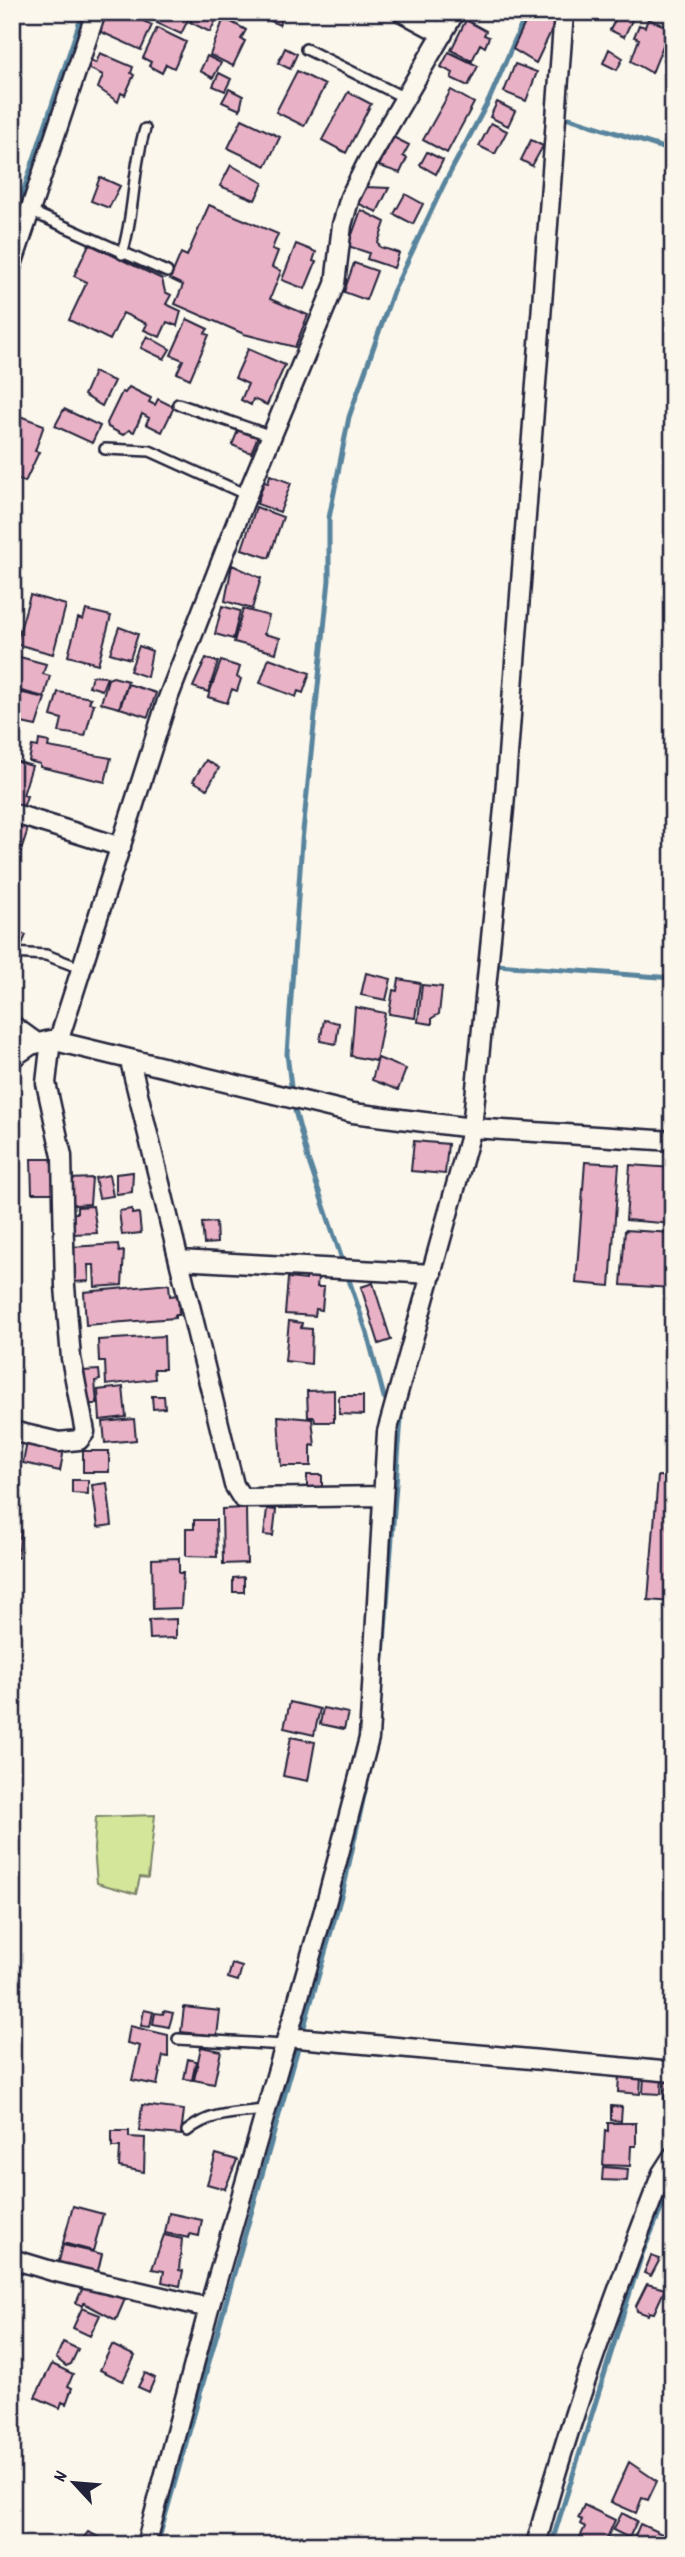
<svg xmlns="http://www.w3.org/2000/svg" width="685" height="2557" font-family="Dekko,sans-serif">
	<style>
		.green { fill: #d4e69a; stroke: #7b846a; stroke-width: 2 }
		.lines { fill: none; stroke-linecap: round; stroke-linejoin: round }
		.stream { stroke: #59849d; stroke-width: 5 }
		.building { fill: #e9b1c5; stroke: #22223b; stroke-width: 2 }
		.lane-casing { stroke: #22223b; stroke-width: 14 }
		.street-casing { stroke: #22223b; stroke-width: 23 }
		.lane { stroke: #fbf7ec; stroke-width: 9 }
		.street { stroke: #fbf7ec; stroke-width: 18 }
	</style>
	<rect width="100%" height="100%" fill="#fbf7ec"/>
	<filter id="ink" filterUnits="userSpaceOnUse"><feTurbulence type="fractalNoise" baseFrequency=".0143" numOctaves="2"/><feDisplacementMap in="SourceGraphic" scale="14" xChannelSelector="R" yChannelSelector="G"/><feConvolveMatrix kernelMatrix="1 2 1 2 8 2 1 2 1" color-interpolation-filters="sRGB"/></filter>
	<g filter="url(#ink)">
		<path class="green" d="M155,1815L148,1878L140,1877L136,1894L97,1883L94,1849L96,1817Z"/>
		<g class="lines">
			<path class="stream" d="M569,118L673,151
				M12,225L83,12
				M496,965L673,978
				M389,1404L384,1397L367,1333L308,1159L293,1103L287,1054L302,841L329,580V518L349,417L393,292L444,184L489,100L527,12
				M377,1735L401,1418L396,1412
				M157,2545L345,1882L370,1768
				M551,2545L642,2254L673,2181"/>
		</g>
		<path class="building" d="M108,12H125L152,25L141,50L99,31Z
			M162,12H173L188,20L181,34L157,23Z
			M181,12H220L210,32L190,22L192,18Z
			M263,12H289L287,16L284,14L279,25L261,16Z
			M530,12H554L550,21L555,23L536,63L513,49Z
			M619,12H636L624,37L610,30Z
			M224,18L246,30L241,39L245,41L233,66L210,55Z
			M648,19L670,28L652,73L631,61L639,39L634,37L639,25L645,27Z
			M466,20L486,31L484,35L489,37L485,47L480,44L472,61L451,50Z
			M157,28L186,42L174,68L166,64L162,73L149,66L151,62L143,58Z
			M285,48L297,54L290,69L278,63Z
			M609,49L623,58L617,70L603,63Z
			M449,52L478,66L468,86L451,78L453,73L441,67Z
			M100,53L133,67L131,73L134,75L125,95L121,93L118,102L98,88L103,75L88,68L91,60L96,63Z
			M207,56L221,63L213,78L200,71Z
			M515,64L537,72L526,101L504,92Z
			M297,71L325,85L304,126L276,112Z
			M219,73L231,79L225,91L213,86Z
			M229,89L243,96L240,110L222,102Z
			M451,90L474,103L447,153L423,140Z
			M348,92L371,104L346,153L322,140Z
			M497,102L515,111L508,126L490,117Z
			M242,119L280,137L266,166L228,148Z
			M491,123L507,131L495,154L479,146Z
			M393,137L409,145L403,156L407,158L400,173L379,166Z
			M531,140L543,146L532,166L521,160Z
			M427,152L443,160L436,174L420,165Z
			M231,165L263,183L255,200L220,186Z
			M100,177L120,186L109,208L91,201Z
			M365,187L389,188L377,212L357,203Z
			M405,194L423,204L413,224L394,214Z
			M209,205L278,234L272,249L278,251L272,267L281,271L270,299L308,315L295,347L244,334L175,304L183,285L170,279L181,253L187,256Z
			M361,210L385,222L378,243L380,247L399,253L394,268L367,259L369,253L348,246Z
			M89,244L162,279L165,292L171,295L166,304L181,311L177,326L167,322L160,337L144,330L147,324L123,313L110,340L69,320L87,282L74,276Z
			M296,244L316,252L313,261L316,262L305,289L282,280Z
			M354,263L377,271L366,300L344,292Z
			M187,319L208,329L205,333L209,335L190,379L177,373L183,360L171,355Z
			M147,336L170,349L164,359L141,348Z
			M248,349L285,365L267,405L253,399L251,405L241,400L248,384L235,378Z
			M94,372L114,381L102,406L84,395Z
			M129,387L151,398L149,402L155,405L158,399L174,407L162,432L146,424L149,418L142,414L134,432L129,430L123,435L108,427L107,423L122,392L125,393Z
			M64,409L100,426L92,443L55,426Z
			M17,415L44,425L35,451L39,452L25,482L12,477V428Z
			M239,428L258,436L251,453L232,445Z
			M270,475L291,483L280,512L257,504L264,482L268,483Z
			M256,507L283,517L269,558L242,549Z
			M232,565L261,578L252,609L225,601Z
			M30,595L66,605L53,654L16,644Z
			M222,606L240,611L233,639L215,634Z
			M243,609L269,616L264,634L280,638L276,653L234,642Z
			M86,610L111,616L98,664L68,656L78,618L83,620Z
			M119,627L138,634L130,659L110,653Z
			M139,646L152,651L147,677L130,671Z
			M16,656L46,664L43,674L50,676L44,697L14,689L12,669Z
			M206,658L218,662L208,692L193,687Z
			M269,658L310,673L303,693L298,691L296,697L260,683Z
			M221,661L240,667L237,677L241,679L237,691L232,689L227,703L208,697Z
			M92,676L107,677L102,690L89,686Z
			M113,677L128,681L119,708L101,703L108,679Z
			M128,684L156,693L148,717L120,708Z
			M14,691L45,698L36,726L12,721Z
			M58,692L91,698L89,703L94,704L85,736L59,732L62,719L51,716Z
			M39,740L49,742L48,747L111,758L105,782L40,767V764L29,761L32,746L38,747Z
			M12,760L32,766L23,795L27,796L23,808L12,805Z
			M206,760L219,768L207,789L193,781Z
			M12,823L26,828L27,832L19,856L12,854Z
			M12,929L26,935L20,949L12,946Z
			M366,973L391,979L386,1000L361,995Z
			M399,979L420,983L415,1018L389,1014L393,990L397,991Z
			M422,985L442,987L439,1014L432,1018V1024L418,1022Z
			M355,1007L385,1013L376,1061L351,1056Z
			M324,1020L339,1023L336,1044L320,1041Z
			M378,1058L406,1069L398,1090L372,1080Z
			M414,1141L448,1144L445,1174L411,1171Z
			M31,1159H54L55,1193H32Z
			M585,1162L619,1164L610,1286L576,1283Z
			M630,1165L673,1168V1224L626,1220Z
			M133,1172L132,1192L116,1194V1174Z
			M109,1175L113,1196L99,1198L95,1178Z
			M92,1178L90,1204L75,1205L72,1202L70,1179Z
			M93,1206L97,1233L71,1234L70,1214L77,1213V1207Z
			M132,1209V1214L139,1213L141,1233L122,1235L119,1211Z
			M216,1222L217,1243L204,1244L202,1223Z
			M625,1230L673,1233V1288L621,1285Z
			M118,1244L119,1252L124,1251L122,1285L95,1287L94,1265H88L89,1281L73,1282L71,1247Z
			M306,1276L318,1277L317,1287H324L322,1310L316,1309L315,1316L285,1314L288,1278L306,1280Z
			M373,1283L391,1340L379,1344L361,1287Z
			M169,1284L170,1296L178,1295L179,1315H175V1318L86,1325L84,1292Z
			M289,1321L302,1323L301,1328L312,1329L311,1364L285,1361Z
			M164,1336L165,1369H154L155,1379L106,1385L105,1361H99L98,1340Z
			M99,1370L100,1380L95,1381L97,1404H86L83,1371Z
			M123,1387L126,1417L100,1420L98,1390Z
			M334,1390V1422H315L314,1417H308L307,1391Z
			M152,1396H164L165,1408L153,1409Z
			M339,1396H363V1415L339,1414Z
			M278,1416L312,1419L315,1446L311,1445V1466H281Z
			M134,1419L136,1440L105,1443L103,1422Z
			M27,1442L64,1449L60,1471L23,1463Z
			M83,1451H109V1472H83Z
			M307,1475H322V1491H307Z
			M658,1476L673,1477V1602L648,1600Z
			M72,1480H88V1494L72,1493Z
			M107,1483L112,1525L98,1527L92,1485Z
			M246,1508L247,1563L223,1564L222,1509Z
			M267,1509L276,1510L273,1536L264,1535Z
			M194,1520H216L217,1557L186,1556V1529H194Z
			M12,1531L21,1532L18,1558L12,1557Z
			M179,1558V1573H183L181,1608L153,1609L152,1559Z
			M244,1577V1592H233V1578Z
			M176,1619V1638L150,1639L149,1620Z
			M290,1702L320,1709L314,1735L284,1728Z
			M323,1708L348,1713L344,1729L320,1724Z
			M291,1737L315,1742L308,1781L283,1776Z
			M232,1964L242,1967L238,1981L228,1978Z
			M184,2007L220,2011L217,2036L181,2032Z
			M144,2010L153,2012L150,2027L141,2026Z
			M164,2011L173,2013L169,2027L153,2024L155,2013L163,2014Z
			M130,2026L168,2035V2057L163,2056L157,2085L132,2080L140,2046L127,2043Z
			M201,2047L221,2051L214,2084L194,2080Z
			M188,2059L196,2061L192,2080L184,2079Z
			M619,2075L641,2076L640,2094L618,2092Z
			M644,2077L662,2078L661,2094L643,2093Z
			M665,2079H673V2099H664Z
			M142,2105L184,2110L181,2135L139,2131Z
			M611,2106L622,2107L621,2121L611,2120Z
			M608,2123H636V2146H631L630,2166L603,2165L605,2130L608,2131Z
			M112,2131H129V2137L145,2138L144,2172L119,2167L120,2147H112Z
			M216,2154L237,2160L225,2189L207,2184Z
			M603,2167L628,2169L627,2181L602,2180Z
			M73,2206L103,2214L93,2251L63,2243Z
			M169,2213L202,2220L199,2236L190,2234L189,2238L165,2233Z
			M164,2235L182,2239L179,2270L183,2271L180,2286L162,2282L164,2271L152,2269Z
			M63,2245L102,2254L97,2275L58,2265Z
			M651,2256L660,2259L651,2276L644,2273Z
			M647,2284L665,2289L654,2313L649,2312L648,2315L637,2311L636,2306Z
			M84,2285L125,2299L116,2320L84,2303L83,2306L76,2303Z
			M82,2308L100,2315L90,2336L73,2328Z
			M63,2342L78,2349L71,2364L66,2366L56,2358Z
			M112,2345L135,2356L123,2381L100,2370Z
			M52,2364L73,2374L68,2386L72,2388L66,2404L62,2402L60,2408L35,2397Z
			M145,2373L155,2378L149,2392L138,2387Z
			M629,2462L657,2481L648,2500L642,2498L636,2513L611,2502Z
			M584,2505L615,2520L604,2545L577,2543L585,2527L580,2524L582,2520L578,2518Z
			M622,2513L637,2521L629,2538L613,2530Z
			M640,2524L662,2534L657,2545H647L634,2538Z
			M88,2532L103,2539L100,2545H78Z"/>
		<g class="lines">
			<defs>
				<path id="lane" d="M306,49L405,98
					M30,211L167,272
					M122,254C135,213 132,170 145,129
					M178,404L272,436
					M105,449L150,451L247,495
					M12,953L46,955L83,969
					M178,2039L285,2045
					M187,2131C210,2112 237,2113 266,2110"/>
				<path id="street" d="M402,12L443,34
					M12,265L96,12
					M12,813L121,847
					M12,1025L37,1043
					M58,1042L167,701L247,495L335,284L342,225L350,197L367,163L455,12
					M12,1058L31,1045L51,1040L353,1113L472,1128L673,1141
					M130,1061L234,1485L242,1498L383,1496
					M179,1260L432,1274
					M12,1431L59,1442L79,1440L85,1432L71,1358L65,1286L62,1156L46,1083L51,1040
					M287,2037L673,2072
					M12,2259L52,2271L209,2308
					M146,2545L209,2308L328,1896L369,1738L387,1432L472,1128L504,808L564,12
					M536,2545C569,2418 615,2295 662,2173L673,2156"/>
			</defs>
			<use href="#lane" class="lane-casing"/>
			<use href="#street" class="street-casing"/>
			<use href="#lane" class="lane"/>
			<use href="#street" class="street"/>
		</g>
	</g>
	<rect width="685" height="2557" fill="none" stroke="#fbf7ec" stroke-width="42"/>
	<rect x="21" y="21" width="643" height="2515" fill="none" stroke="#22223b" stroke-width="2.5" filter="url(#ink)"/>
	<g transform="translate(74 2483) rotate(296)" stroke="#fbf7ec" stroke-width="5" paint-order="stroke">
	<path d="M0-5L12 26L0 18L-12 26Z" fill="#22223b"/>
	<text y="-10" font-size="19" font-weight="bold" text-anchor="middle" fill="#22223b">N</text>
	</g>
</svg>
